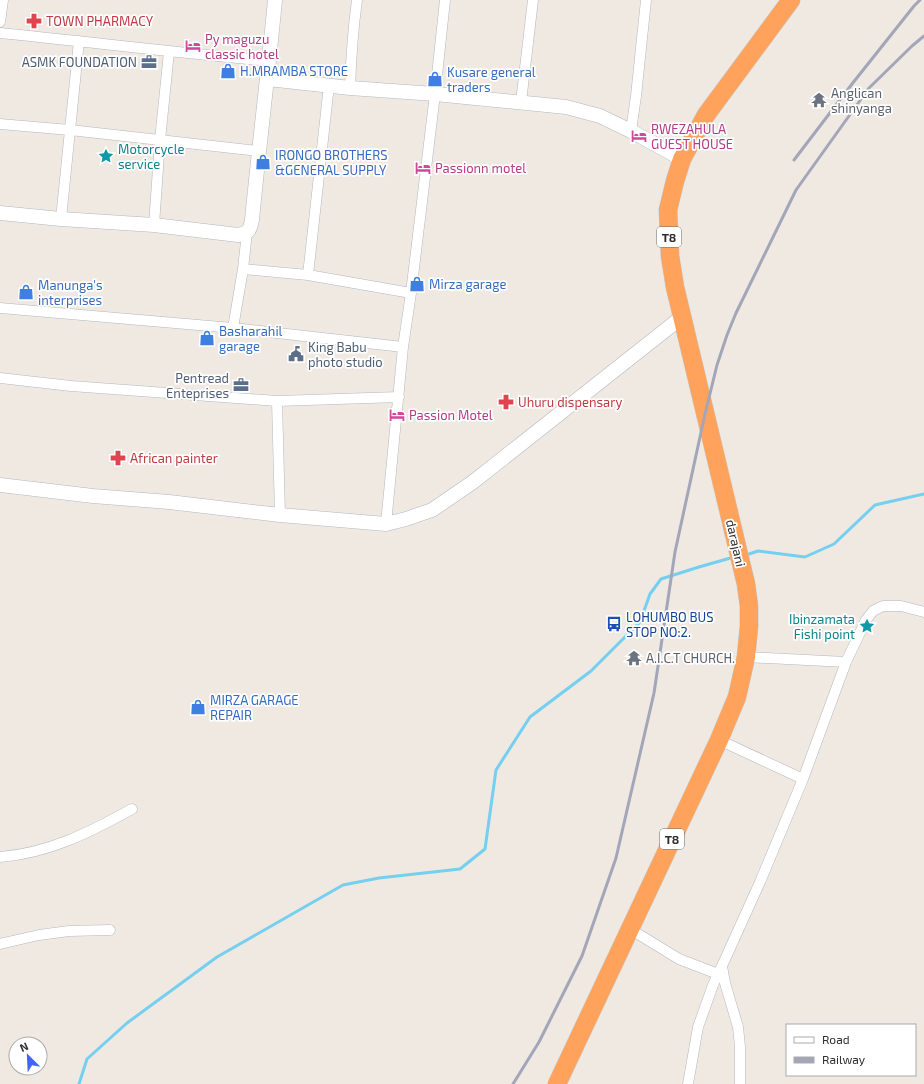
<svg xmlns="http://www.w3.org/2000/svg" width="924" height="1084" font-family="'Exo 2',sans-serif">
	<style>
		.lines { fill: none; stroke-linecap: round; stroke-linejoin: round }
		.stream { stroke: #75cff0; stroke-width: 3 }
		.street-casing { stroke: #b4b7c1; stroke-width: 11 }
		.secondary-casing { stroke: #b4b7c1; stroke-width: 15 }
		.highway-casing { stroke: #c9c9c9; stroke-width: 19 }
		.street { stroke: #fff; stroke-width: 10 }
		.secondary { stroke: #fff; stroke-width: 14 }
		.highway { stroke: #ffa35c; stroke-width: 18 }
		.rail { stroke: #a3a6b8; stroke-width: 3 }
		.labels { text-anchor: middle; dominant-baseline: central; stroke-width: 3.5; stroke-linejoin: round; paint-order: stroke }
		.shield { fill: #fff; stroke: #6d6d6d; stroke-width: 1 }
		.shield-label { font-size: 12px; font-weight: bold; fill: #2e2e2e }
		.health-label { font-size: 13px; fill: #be3a42; stroke: #fff; text-anchor: start }
		.hotel-label { font-size: 13px; fill: #b23c85; stroke: #fff; text-anchor: start }
		.service-label { font-size: 13px; fill: #4e5e75; stroke: #fff; text-anchor: end }
		.shop-label { font-size: 13px; fill: #366cbe; stroke: #fff; text-anchor: start }
		.worship-label { font-size: 13px; fill: #5b616d; stroke: #fff; text-anchor: start }
		.culture-label { font-size: 13px; fill: #0d838f; stroke: #fff; text-anchor: start }
		.street-label { font-size: 13px; fill: #2e2e2e; stroke: #fff }
		.transit-label { font-size: 13px; fill: #164399; stroke: #fff; text-anchor: start }
	</style>
	<rect width="100%" height="100%" fill="#efe9e1"/>
	<g class="lines">
		<path class="stream" d="M746,555L758,551L805,557L834,544L875,505L924,494
			M79,1084L87,1059L127,1023L217,957L343,885L379,878L460,869L485,849L496,770L530,717L591,671L640,622L650,594L661,579L699,567L734,557"/>
		<defs>
			<path id="street" d="M0,22L3,0
				M0,33C90,42 180,53 270,61
				M350,88C351,58 353,29 357,0
				M521,102L533,0
				M0,124L70,130L259,151
				M631,131L636,96L646,0
				M61,219L79,41
				M154,225L160,140L169,52
				M243,269L308,275L411,293
				M308,275L329,85
				M0,308L233,328L403,347
				M233,328L243,269L247,232
				M0,378L71,386L277,401L399,397
				M277,401L280,515
				M386,524L403,347L411,293L435,94L445,0
				M746,657L846,662
				M719,740L803,779
				M0,857C50,853 90,832 132,809
				M630,929L679,959L718,974
				M0,944L39,935L69,931L110,930
				M688,1084L698,1027L713,985L722,966
				M740,1084V1047L738,1027L725,983L722,966L760,882L803,779L846,662L866,620L873,611L883,606H901L924,612"/>
			<path id="secondary" d="M268,79L350,88L435,94L566,107L600,116L631,131L682,159
				M0,213L61,219L154,225L238,235C249,233 250,230 252,220C259,147 268,74 275,0
				M0,485L93,496L169,502L280,515L386,524L406,519L432,510L473,482L682,317"/>
			<path id="highway" d="M557,1084L719,740L737,697L746,657L749,626V606L746,584L675,287L670,256L668,210L675,181L682,159L706,115L791,0"/>
		</defs>
		<use href="#street" class="street-casing"/>
		<use href="#secondary" class="secondary-casing"/>
		<use href="#highway" class="highway-casing"/>
		<use href="#street" class="street"/>
		<use href="#secondary" class="secondary"/>
		<use href="#highway" class="highway"/>
		<path class="rail" d="M794,160L852,84L914,6L920,0
			M513,1084L539,1042L582,956L616,858L654,693L675,552L705,414L717,365L727,335L736,313L796,190L869,88L912,46L924,36"/>
	</g>
	<defs>
		<symbol id="pharmacy-bare" viewBox="-9 -9 18 18"><path d="M-2-6h4v4h4v4h-4v4h-4v-4h-4v-4h4Z" fill="#e0444e" stroke="#fff" stroke-width="2.5" paint-order="stroke"/></symbol>
		<symbol id="hotel-bare" viewBox="-9 -9 18 18"><path d="M-6-4.5h1.5V1H6V5H4.5V3h-9V5H-6ZM-4 0a1.8 1.8 0 1 1 3.6 0ZM.5 0V-2.5h3Q6-2.5 6 0Z" fill="#d1479c" stroke="#fff" stroke-width="2.5" paint-order="stroke"/></symbol>
		<symbol id="office-bare" viewBox="-9 -9 18 18"><path d="M-6-3h4V-5.5h4V-3h4V5H-6ZM-1-4.5V-3h2v-1.5ZM-6 0V1H6V0Z" fill="#5c6f8a" stroke="#fff" stroke-width="2.5" paint-order="stroke"/></symbol>
		<symbol id="shop-bare" viewBox="-9 -9 18 18"><path d="M-5-2.5h2.3a2.7 3.5 0 0 1 5.4 0H5L5.5 6h-11ZM-1.5-2.5h3a1.5 2.3 0 0 0-3 0Z" fill="#3f7fe0" stroke="#fff" stroke-width="2.5" paint-order="stroke"/></symbol>
		<symbol id="temple-bare" viewBox="-9 -9 18 18"><path d="M0-6L5-2H3V0L6.5 2.5H4V6H1.5V3h-3V6H-4V2.5H-6.5L-3 0V-2H-5Z" fill="#6b7280" stroke="#fff" stroke-width="2.5" paint-order="stroke"/></symbol>
		<symbol id="sight-bare" viewBox="-9 -9 18 18"><path d="M0-6L1.8-2.2L6-1.7L2.9 1.2L3.7 5.4L0 3.3L-3.7 5.4L-2.9 1.2L-6-1.7L-1.8-2.2Z" fill="#0f9aa8" stroke="#fff" stroke-width="2.5" paint-order="stroke"/></symbol>
		<symbol id="civic-bare" viewBox="-9 -9 18 18"><path d="M-.6-6.5H3V-4.5H.6V-3L4-1V1h2V6H-6V1h2V-1L-.6-3ZM-1.2 2.5V6h2.4V2.5Z" fill="#5c6f8a" stroke="#fff" stroke-width="2.5" paint-order="stroke"/></symbol>
		<symbol id="bus-bare" viewBox="-9 -9 18 18"><path d="M-5-6H5V4H4V6H2V4H-2V6H-4V4H-5ZM-3.5-4V0h7V-4ZM-3.5 1.2v1.5H-2V1.2ZM2 1.2v1.5H3.5V1.2Z" fill="#1a4fb4" stroke="#fff" stroke-width="2.5" paint-order="stroke"/></symbol>
	</defs>
	<g fill-rule="evenodd">
		<use href="#pharmacy-bare" x="23" y="10" width="22" height="22"/>
		<use href="#hotel-bare" x="182" y="35" width="22" height="22"/>
		<use href="#office-bare" x="138" y="51" width="22" height="22"/>
		<use href="#shop-bare" x="217" y="60" width="22" height="22"/>
		<use href="#shop-bare" x="424" y="68" width="22" height="22"/>
		<use href="#temple-bare" x="808" y="89" width="22" height="22"/>
		<use href="#hotel-bare" x="628" y="125" width="22" height="22"/>
		<use href="#sight-bare" x="95" y="145" width="22" height="22"/>
		<use href="#shop-bare" x="252" y="151" width="22" height="22"/>
		<use href="#hotel-bare" x="412" y="157" width="22" height="22"/>
		<use href="#shop-bare" x="406" y="273" width="22" height="22"/>
		<use href="#shop-bare" x="15" y="281" width="22" height="22"/>
		<use href="#shop-bare" x="196" y="327" width="22" height="22"/>
		<use href="#civic-bare" x="285" y="343" width="22" height="22"/>
		<use href="#office-bare" x="230" y="374" width="22" height="22"/>
		<use href="#pharmacy-bare" x="495" y="391" width="22" height="22"/>
		<use href="#hotel-bare" x="386" y="404" width="22" height="22"/>
		<use href="#pharmacy-bare" x="107" y="447" width="22" height="22"/>
		<use href="#bus-bare" x="603" y="613" width="22" height="22"/>
		<use href="#sight-bare" x="856" y="615" width="22" height="22"/>
		<use href="#temple-bare" x="623" y="647" width="22" height="22"/>
		<use href="#shop-bare" x="187" y="696" width="22" height="22"/>
	</g>
	<g class="labels">
		<g class="shield">
			<rect x="657" y="227" width="24" height="20" rx="3"/>
			<rect x="660" y="829" width="24" height="20" rx="3"/>
		</g>
		<g class="shield-label">
			<text x="669" y="237">T8</text>
			<text x="672" y="839">T8</text>
		</g>
		<g class="health-label">
			<text x="46" y="21">TOWN PHARMACY</text>
			<text x="518" y="402">Uhuru dispensary</text>
			<text x="130" y="458">African painter</text>
		</g>
		<g class="hotel-label">
			<text x="205" y="39">Py maguzu<tspan x="205" dy="15">classic hotel</tspan></text>
			<text x="651" y="129">RWEZAHULA<tspan x="651" dy="15">GUEST HOUSE</tspan></text>
			<text x="435" y="168">Passionn motel</text>
			<text x="409" y="415">Passion Motel</text>
		</g>
		<g class="service-label">
			<text x="137" y="62">ASMK FOUNDATION</text>
			<text x="308" y="347" text-anchor="start">King Babu<tspan x="308" dy="15">photo studio</tspan></text>
			<text x="229" y="378">Pentread<tspan x="229" dy="15">Enteprises</tspan></text>
		</g>
		<g class="shop-label">
			<text x="240" y="71">H.MRAMBA STORE</text>
			<text x="447" y="72">Kusare general<tspan x="447" dy="15">traders</tspan></text>
			<text x="275" y="155">IRONGO BROTHERS<tspan x="275" dy="15">&amp;GENERAL SUPPLY</tspan></text>
			<text x="429" y="284">Mirza garage</text>
			<text x="38" y="285">Manunga's<tspan x="38" dy="15">interprises</tspan></text>
			<text x="219" y="331">Basharahil<tspan x="219" dy="15">garage</tspan></text>
			<text x="210" y="700">MIRZA GARAGE<tspan x="210" dy="15">REPAIR</tspan></text>
		</g>
		<g class="worship-label">
			<text x="831" y="93">Anglican<tspan x="831" dy="15">shinyanga</tspan></text>
			<text x="646" y="658">A.I.C.T CHURCH.</text>
		</g>
		<g class="culture-label">
			<text x="118" y="149">Motorcycle<tspan x="118" dy="15">service</tspan></text>
			<text x="855" y="619" text-anchor="end">Ibinzamata<tspan x="855" dy="15">Fishi point</tspan></text>
		</g>
		<g class="street-label">
			<text transform="translate(736 543) rotate(77)">darajani</text>
		</g>
		<g class="transit-label">
			<text x="626" y="617">LOHUMBO BUS<tspan x="626" dy="15">STOP NO:2.</tspan></text>
		</g>
	</g>
	<rect x="786" y="1024" width="130" height="52" fill="#ffffff" stroke="#ababab"/>
	<rect x="794" y="1037" width="20" height="6" fill="#ffffff" stroke="#ababab"/>
	<text x="822" y="1044" font-size="12" fill="#2e2e2e">Road</text>
	<rect x="794" y="1057" width="20" height="6" fill="#a3a6b8" stroke="#ababab"/>
	<text x="822" y="1064" font-size="12" fill="#2e2e2e">Railway</text>
	<g transform="translate(28 1056) rotate(336)"><circle r="19" fill="#ffffff" stroke="#ababab"/>
	<path d="M0-3L7 15L0 10L-7 15Z" fill="#4264fb"/>
	<text y="-6" font-size="11" font-weight="bold" text-anchor="middle" fill="#2e2e2e">N</text>
	</g>
</svg>
